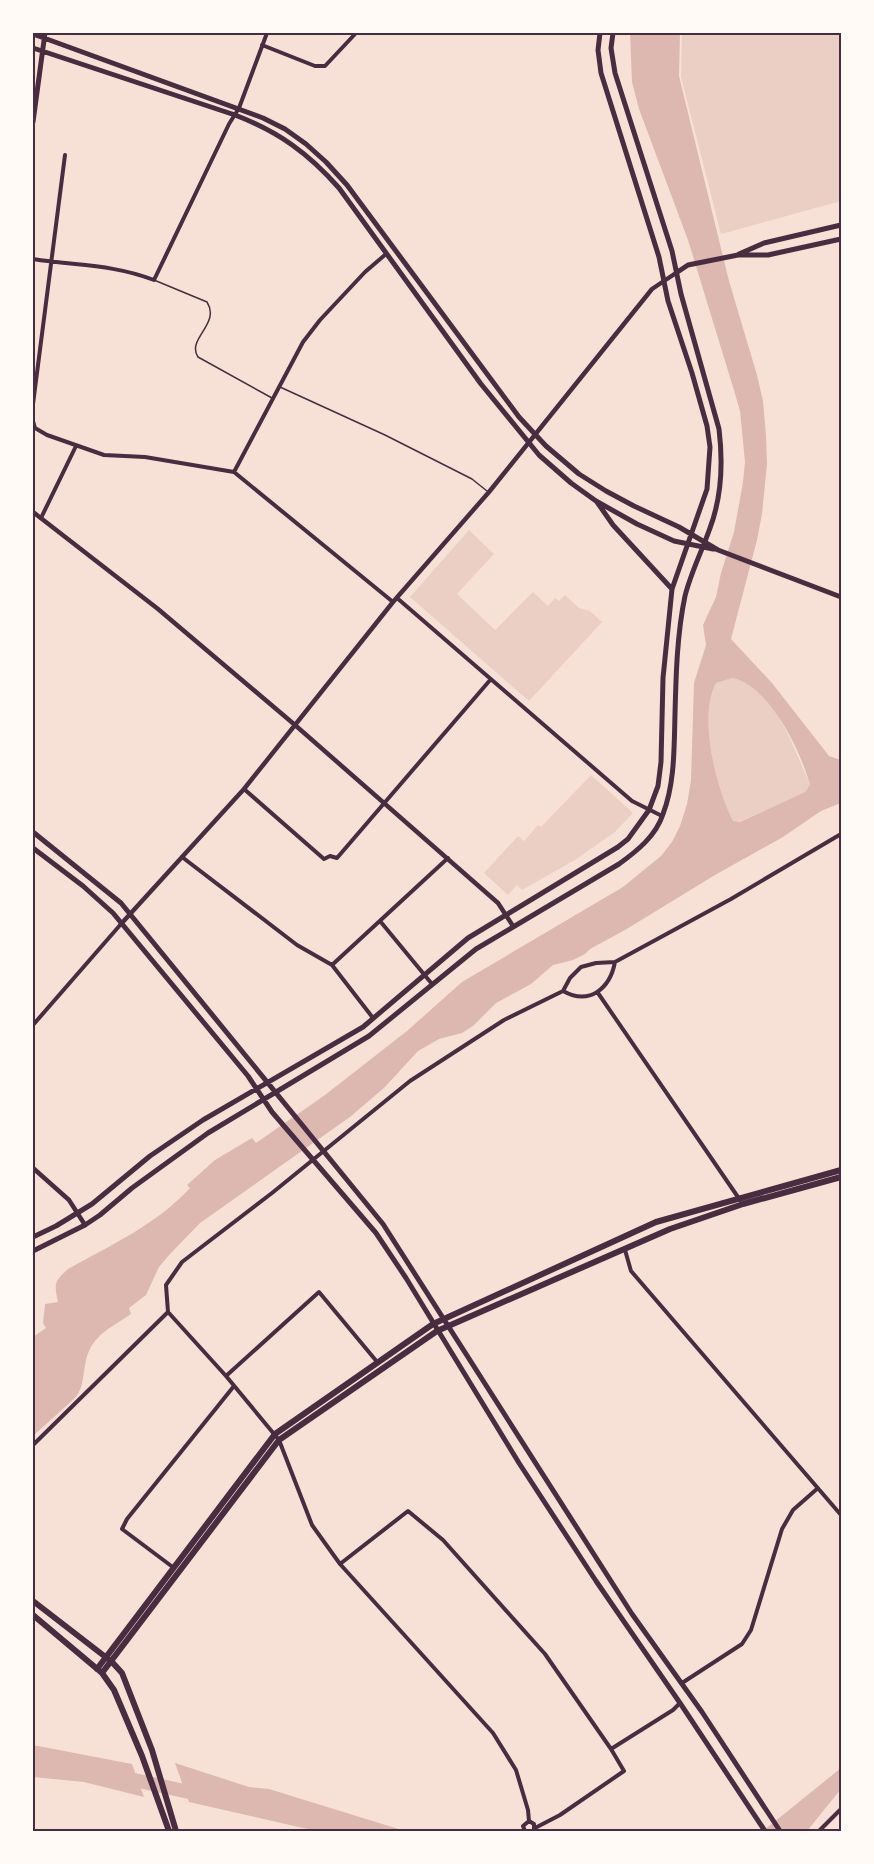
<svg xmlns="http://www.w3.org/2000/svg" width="874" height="1864" font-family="'Titillium Web',sans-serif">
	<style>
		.green { fill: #ebcfc5 }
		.water { fill: #dcb8b0; fill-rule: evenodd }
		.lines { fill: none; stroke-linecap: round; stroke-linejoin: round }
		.river { stroke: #dcb8b0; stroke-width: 14 }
		.service { stroke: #4a2c40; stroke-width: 1.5 }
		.minor { stroke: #4a2c40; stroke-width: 4 }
		.tertiary { stroke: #4a2c40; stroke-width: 4.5 }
		.secondary { stroke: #4a2c40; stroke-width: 5 }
		.primary { stroke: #4a2c40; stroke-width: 6 }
		.neatline { fill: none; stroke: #4a2c40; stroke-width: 2 }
	</style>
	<rect width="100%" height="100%" fill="#f7e1d7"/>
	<path class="green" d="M682,33H841V201L721,234L681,77Z
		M469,530L494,554L457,594L495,630L533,592L548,606L555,598L559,601L565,595L579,608L590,611L602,622L529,701L410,597Z
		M732,678C775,687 793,747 809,782L810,787L805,792L739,822L733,821C716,787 698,719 716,683Z
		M591,775L633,813L615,832L575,860L522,890L517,885L508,895L484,873L518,836L524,841L538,825L541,827Z"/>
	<path class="water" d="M630,33H680L679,76L729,281L757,375L763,401L766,436L767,464L762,514L757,540L731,639L772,683L829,756L841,760V803L821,811L783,837L715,875L625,930L590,949L585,954L573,960L553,965L531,984L496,1003L473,1026L462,1033L439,1039L418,1051L385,1087L350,1117L200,1223L170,1254L159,1267L146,1295L129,1308L131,1314C112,1327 92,1335 86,1360C83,1373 84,1386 76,1397L33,1436V1337L46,1328L43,1323L45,1304L58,1302C54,1283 54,1282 68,1269C111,1245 156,1225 190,1188L187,1185L215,1160L252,1138L256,1143L325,1095L407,1031L462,982L623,887L661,856L672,842L680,826L687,804L691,780L694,683L706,645L703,625L716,597L721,573L734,532L743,482L745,462L740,411L733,387L688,240L639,109L632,82ZM732,678C769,685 801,751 810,785L805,792L740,822L733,821C716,787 698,718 716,683Z
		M33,1745L132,1764L144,1797L84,1782L33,1777Z
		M175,1763L249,1787L269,1789L405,1831H316L189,1802Z
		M841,1768V1789L807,1831H763Z"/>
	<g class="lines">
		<path class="river" d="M121,1777L202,1795"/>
		<path class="service" d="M154,280L207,302C221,324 186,339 198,357L272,398
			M280,387L385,435L472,479L487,491"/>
		<path class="minor" d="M262,45L315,66H325L356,33
			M33,259C77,266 112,264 154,280L229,124L239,108L267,33
			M33,404L65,155
			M33,421L35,428L47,435L104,455L145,457L234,472L393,602
			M234,472L303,342L320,320L365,272L386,254
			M41,518L76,446
			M397,598L632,801L662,816
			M244,789L324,859L330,856L337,858L491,679
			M182,857L297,945L332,965L373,1018
			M380,921L432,984
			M332,965L448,858
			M563,991C590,1006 610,988 615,962
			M598,993L740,1200
			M33,1025L121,924
			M625,1250L631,1271L841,1515
			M168,1312L226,1376L279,1440L312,1525L340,1564L493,1733L516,1770L528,1810L529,1821
			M226,1376L319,1292L378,1363
			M33,1445L168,1312L166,1285L182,1262L272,1193L410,1081L504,1020L563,991L570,978L581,967L596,963L615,962L731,899L841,834
			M340,1564L408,1511L443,1540L545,1654L611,1749L673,1710L680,1703
			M174,1568L122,1529L127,1519L234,1386
			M682,1683L742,1644L751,1630L782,1529L793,1510L818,1488
			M529,1821L534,1824V1831
			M535,1828L560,1815L624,1771L611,1749
			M525,1831L523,1826L529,1821
			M819,1831L841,1809"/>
		<path class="tertiary" d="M33,512L158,609L295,725L498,903L513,926
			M121,924L244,789L393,602L489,492L652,289L676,273
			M33,1168L69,1200L85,1225"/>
		<path class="secondary" d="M33,34L263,118L285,129L306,144L326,162L347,185L519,417L546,446L579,474L606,491L634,506L679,527L718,550L841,597
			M33,48L235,115C279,132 308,153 339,188L481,384L539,455L571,483L596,501L637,524L674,541L713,549
			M33,122L45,33
			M739,254L764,243L841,225
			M676,273L688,265L738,255H768L841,239
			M597,502L613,525L672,589
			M33,832L121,903L383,1224L632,1614L702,1712L780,1831
			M33,848L83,886L113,913L248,1076L272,1112L376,1233L406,1278L519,1463L596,1581L680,1703L765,1831
			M33,1237L56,1226L92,1204L150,1156L203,1120L363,1027L468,938L618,847L628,839L649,810L658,786L661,762L663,678L672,589L707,489L710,447L707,426L692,373L668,301L659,257L601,73L598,50L600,33
			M33,1251L85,1225L100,1215L132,1188L208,1133L369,1036L476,949L619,864C637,851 656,836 663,814C675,782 674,748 675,714C676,675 677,634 685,596C691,572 702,551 710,528C722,496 723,462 719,429L681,294L672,251L615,73L611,48L613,33"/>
		<path class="primary" d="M33,1601L112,1662L122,1673L152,1750L176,1831
			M33,1615L102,1673L114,1690L142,1756L169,1831
			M97,1669L275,1434L433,1324L656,1222L841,1170
			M102,1673L279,1440L437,1331L670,1229L743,1204L841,1177"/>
	</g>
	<rect width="874" height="1864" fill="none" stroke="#fffaf5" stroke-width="69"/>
	<rect x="34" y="34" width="806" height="1796" class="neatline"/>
</svg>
